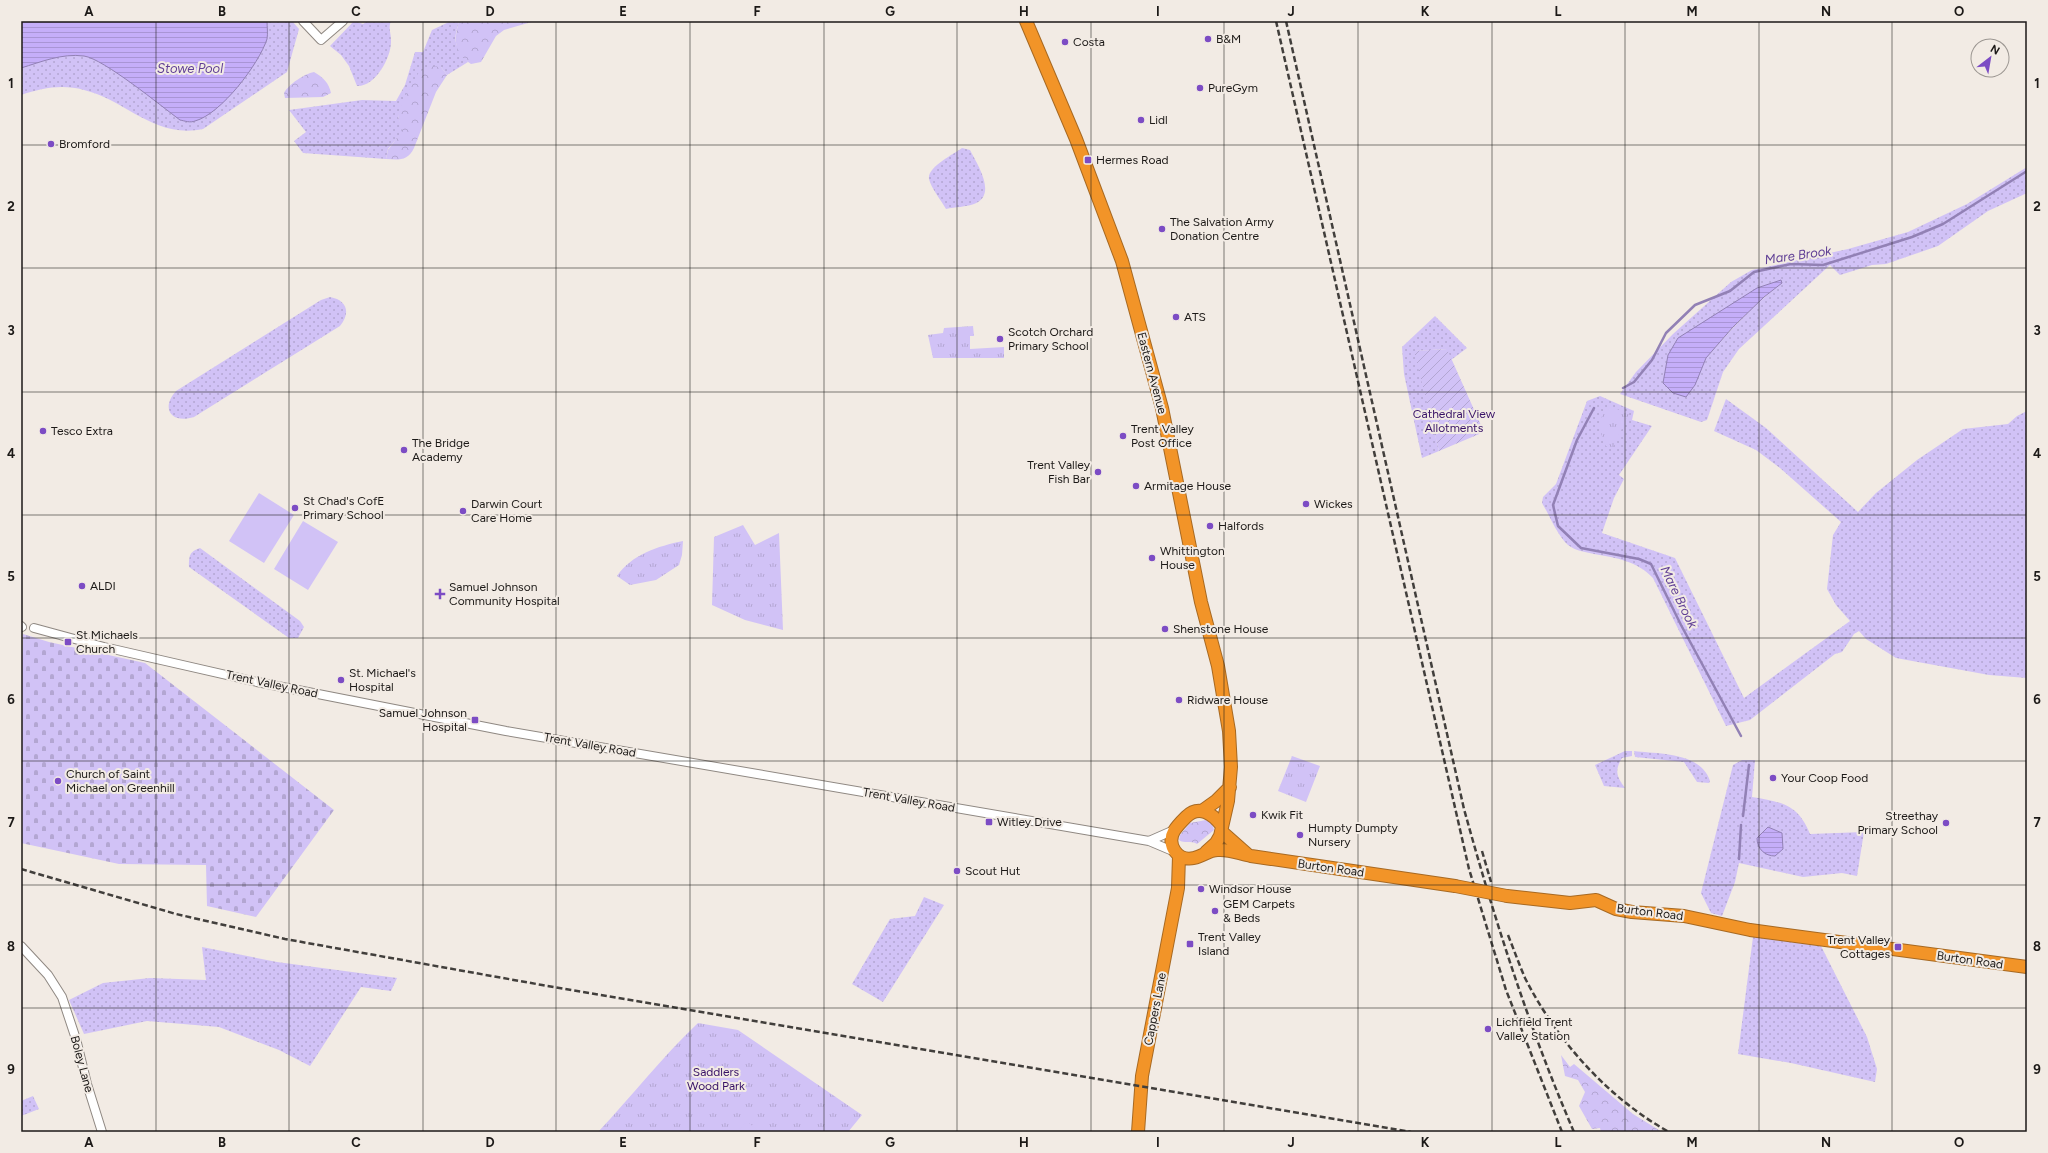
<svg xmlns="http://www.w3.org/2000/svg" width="2048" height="1153" font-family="Figtree,sans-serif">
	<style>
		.grass { fill: url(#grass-dots); fill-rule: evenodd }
		.forest { fill: url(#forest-crowns) }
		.cemetery { fill: url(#cemetery-stones) }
		.park { fill: url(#park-tufts) }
		.garden { fill: url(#garden-furrows) }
		.pitch { fill: #d1c2f6 }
		.water { fill: url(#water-rules); stroke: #9281b5 }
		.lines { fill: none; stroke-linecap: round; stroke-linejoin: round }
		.stream { stroke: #9281b5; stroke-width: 2.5 }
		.minor-casing { stroke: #8f8882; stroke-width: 10 }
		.highway-casing { stroke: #a76922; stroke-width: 14 }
		.minor { stroke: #fff; stroke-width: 8 }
		.highway { stroke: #f29428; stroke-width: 12 }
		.rail { stroke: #423f3c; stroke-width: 2.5; stroke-dasharray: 6 3; stroke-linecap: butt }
		.highway-bridge-casing { stroke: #a76922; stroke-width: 14; stroke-linecap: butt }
		.highway-bridge { stroke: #f29428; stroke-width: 12 }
		.grid { fill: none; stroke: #1c1917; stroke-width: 1; stroke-opacity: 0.55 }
		.poi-dot { fill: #7c4cc4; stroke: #f2ebe4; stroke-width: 1.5 }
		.labels { text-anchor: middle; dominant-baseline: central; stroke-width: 4; stroke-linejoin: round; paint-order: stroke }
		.poi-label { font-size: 12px; fill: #1c1917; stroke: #f2ebe4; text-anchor: start }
		.street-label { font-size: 12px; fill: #1c1917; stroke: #f2ebe4 }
		.park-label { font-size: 12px; fill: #381267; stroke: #f2ebe4 }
		.water-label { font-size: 13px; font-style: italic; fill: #603f95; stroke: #f2ebe4 }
		.neatline { fill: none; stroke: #1c1917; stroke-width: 1.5 }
		.grid-label { font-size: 13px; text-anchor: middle; font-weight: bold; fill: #1c1917 }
	</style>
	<defs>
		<pattern id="grass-dots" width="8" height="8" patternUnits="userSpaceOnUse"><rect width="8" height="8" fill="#d1c2f6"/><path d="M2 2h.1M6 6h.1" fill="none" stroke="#b3a6d2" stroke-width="1.8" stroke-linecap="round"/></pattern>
		<pattern id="forest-crowns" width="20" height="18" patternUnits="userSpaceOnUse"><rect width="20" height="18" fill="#d1c2f6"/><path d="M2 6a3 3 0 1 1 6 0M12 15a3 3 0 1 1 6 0" fill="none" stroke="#b3a6d2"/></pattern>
		<pattern id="cemetery-stones" width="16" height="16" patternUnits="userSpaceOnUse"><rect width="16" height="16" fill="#d1c2f6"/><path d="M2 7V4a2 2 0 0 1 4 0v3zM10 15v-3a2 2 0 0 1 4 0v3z" fill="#b3a6d2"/></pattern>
		<pattern id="park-tufts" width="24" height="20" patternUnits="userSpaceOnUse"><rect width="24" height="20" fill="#d1c2f6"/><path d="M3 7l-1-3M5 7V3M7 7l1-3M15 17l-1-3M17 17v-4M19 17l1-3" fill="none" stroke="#b3a6d2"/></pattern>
		<pattern id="garden-furrows" width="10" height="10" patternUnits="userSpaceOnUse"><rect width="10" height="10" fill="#d1c2f6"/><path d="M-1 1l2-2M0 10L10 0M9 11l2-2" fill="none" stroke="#b3a6d2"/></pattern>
		<pattern id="water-rules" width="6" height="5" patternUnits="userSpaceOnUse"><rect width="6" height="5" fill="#c5aef9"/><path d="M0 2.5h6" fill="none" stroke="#a995d5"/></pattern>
	</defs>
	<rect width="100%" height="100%" fill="#f2ebe4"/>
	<path class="grass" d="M21,21H292L299,29L287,72L203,129C154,139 126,100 84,90C62,84 42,88 21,95Z
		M354,21L363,24L368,21H391C388,28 391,33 391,40C392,57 375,87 357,86L349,66L341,55L330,46Z
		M451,21H459C453,41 454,46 468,62L447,75L441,67L398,116L403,131L388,149L386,159L303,153L294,141L306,132L289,110L362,100L396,101L405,85L415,52H423L432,30Z
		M962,148L970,150C977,164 998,195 974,204C966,207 955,207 946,209C941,200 931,188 929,179C927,167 954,154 962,148Z
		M2027,167V193L1988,211L1938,246L1886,264L1872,265L1840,275L1830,265L1739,349L1723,372L1707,420L1701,422L1620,394L1636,372L1673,334L1731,282L1752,270L1848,249L1908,232L1967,204ZM1782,283C1753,305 1730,331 1706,358L1757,288Z
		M330,297C347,300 351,313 340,326L194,417C172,424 160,409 176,391L321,300Z
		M1435,316L1467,348L1451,360L1446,349L1415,351L1439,451L1422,458L1404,374L1402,347Z
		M1600,396L1634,411L1632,420L1652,426L1619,475L1624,479L1614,498L1602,533L1675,558L1744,698L1850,621L1836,605L1827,589L1833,535L1841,522L1780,468L1756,450L1714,431L1726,399L1766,428L1858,512L1876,493L1917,460L1963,429L2008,424L2017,416L2027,411V678L1989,675L1896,658L1866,639L1859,631L1854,634L1842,652L1835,654L1750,720L1726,726L1653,578C1637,561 1617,558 1594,554C1585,552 1576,551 1568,545C1557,535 1550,516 1542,503L1543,497L1556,484L1587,401Z
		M200,548L300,621L304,627L298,638H289L189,567C189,556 189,552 200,548Z
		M1625,751H1632V756L1622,758C1614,771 1617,777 1625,788L1604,786L1595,765Z
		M1634,751C1658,754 1701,752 1710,781L1709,783L1697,782L1684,762L1635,757Z
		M1742,760H1755L1752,797C1781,802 1798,804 1810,834L1864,832L1857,876L1842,873L1803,877L1739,863L1735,882L1722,916L1711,913L1701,893L1733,765Z
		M924,897L944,905L883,1002L852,984L890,919L915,916Z
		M1753,937L1821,946L1867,1037L1877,1069L1875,1082L1791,1063L1738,1054Z
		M202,947L277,962L397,978L391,991L361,987L310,1066L279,1050L219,1027L147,1021L84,1034L69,1000L103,983L150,978L206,980Z
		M33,1096L39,1109L21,1116V1101Z"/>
	<path class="forest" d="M459,21H535L504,30L496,36L481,62L471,64C453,53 454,39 459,21Z
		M432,66L441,67L447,75L436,92L414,148C408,161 399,160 386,159L388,150L402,131L398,116L402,102L419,72Z
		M314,72C323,77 329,83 331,93L323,97L285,98L284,93C289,84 304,74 314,72Z
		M1206,820L1212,823L1214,830L1197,844C1191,840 1184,844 1179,840L1180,835L1190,823Z
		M1561,1055L1570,1067L1574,1064L1633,1114L1662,1132H1601L1600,1128L1592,1129L1579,1106L1585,1092L1578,1080L1565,1076Z"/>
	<path class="cemetery" d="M23,634L49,642L145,663L334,810L256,917L207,906L206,865L119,864L21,843V685Z"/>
	<path class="park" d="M973,326L974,336H970V349L1004,347V358H933L928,335L943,333L944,328Z
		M1612,407L1629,414L1612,449L1606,446C1599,432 1595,415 1612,407Z
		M743,525L755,545L779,533L783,630L745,620L712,605L714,537Z
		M683,541L682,555L679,565L656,580L630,585L617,576C631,555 658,546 683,541Z
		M1292,756L1320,766L1306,802L1278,791Z
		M698,1023L738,1030L862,1115L848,1132H598C632,1096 662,1057 698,1023Z"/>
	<path class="garden" d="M1447,349L1484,432L1439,451L1414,351Z"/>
	<path class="pitch" d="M259,493L294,515L264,563L229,541Z
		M303,521L338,542L308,590L274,569Z
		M747,1121L759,1132L738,1131Z"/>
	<path class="water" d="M21,21H267C267,26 268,34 267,39C259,64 221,114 195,121C190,123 185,121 180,120C161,106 104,59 84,56C62,53 41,62 21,68Z
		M1781,280L1782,283L1764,297L1733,327L1706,358L1695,385L1686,397L1673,393L1663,383L1668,355L1678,338L1757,288Z
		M1768,827L1782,833L1783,849L1775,856C1765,856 1757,849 1757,838Z"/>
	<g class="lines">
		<path class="stream" d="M1623,388L1634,382L1652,360L1666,333L1695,305L1730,291L1754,272L1791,264L1823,265L1912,237L1943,224L2027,171
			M1594,408L1577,440L1553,505L1558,526L1581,548L1639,559L1651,564L1681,625L1741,736
			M1743,816L1749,765
			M1739,859L1741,825"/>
		<defs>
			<path id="minor" d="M303,21L321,40L343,21
				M21,626L22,627
				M34,628L104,647L257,682L506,731L1149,841L1175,852
				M1149,841L1174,830
				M21,946L48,975L62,997L76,1039L87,1084L102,1132"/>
			<path id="highway" d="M1026,21L1076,139L1122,261L1162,408L1201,602L1218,666L1229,731L1231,767L1228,801L1220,836L1216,843L1206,852
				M1202,811L1216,801L1230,787
				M1222,826C1213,814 1199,804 1186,817C1182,821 1177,826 1174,831C1166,845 1178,862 1194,858C1203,856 1209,850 1218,850C1229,849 1240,854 1251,856L1455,886
				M1221,831L1247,854
				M1507,896L1570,903L1596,900L1616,909L1632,912L1684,916L1750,930L2027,967
				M1138,1132L1142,1076L1178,888L1179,856"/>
		</defs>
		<use href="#minor" class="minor-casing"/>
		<use href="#highway" class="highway-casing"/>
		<use href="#minor" class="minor"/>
		<use href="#highway" class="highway"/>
		<path class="rail" d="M1276,21L1469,869L1506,990L1562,1132
			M1286,21L1464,809C1494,918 1529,1028 1574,1132
			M1482,851L1491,882
			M21,869L176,914L285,939L542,985L1411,1132
			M1508,935C1514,950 1519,964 1525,978C1557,1041 1608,1098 1669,1132"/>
		<defs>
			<path id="highway-bridge" d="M1455,886L1507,896"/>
		</defs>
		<use href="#highway-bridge" class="highway-bridge-casing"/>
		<use href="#highway-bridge" class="highway-bridge"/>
	</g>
	<path class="grid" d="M156,21V1132M289,21V1132M423,21V1132M556,21V1132M690,21V1132M824,21V1132M957,21V1132M1091,21V1132M1224,21V1132M1358,21V1132M1492,21V1132M1625,21V1132M1759,21V1132M1892,21V1132M21,145H2027M21,268H2027M21,392H2027M21,515H2027M21,638H2027M21,761H2027M21,885H2027M21,1008H2027"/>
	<g class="poi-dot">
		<circle cx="1208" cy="39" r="4"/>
		<circle cx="1065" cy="42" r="4"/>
		<circle cx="1200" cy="88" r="4"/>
		<circle cx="1141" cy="120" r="4"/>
		<circle cx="51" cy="144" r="4"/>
		<rect x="1084" y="156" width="8" height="8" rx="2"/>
		<circle cx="1162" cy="229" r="4"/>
		<circle cx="1176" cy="317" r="4"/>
		<circle cx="1000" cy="339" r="4"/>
		<circle cx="43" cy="431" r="4"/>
		<circle cx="1123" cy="436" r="4"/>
		<circle cx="404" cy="450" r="4"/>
		<circle cx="1098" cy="472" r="4"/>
		<circle cx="1136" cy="486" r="4"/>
		<circle cx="1306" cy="504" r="4"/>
		<circle cx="295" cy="508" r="4"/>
		<circle cx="463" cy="511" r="4"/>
		<circle cx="1210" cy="526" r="4"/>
		<circle cx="1152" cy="558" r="4"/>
		<circle cx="82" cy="586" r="4"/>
		<path d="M438 588h4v4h4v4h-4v4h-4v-4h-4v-4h4z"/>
		<circle cx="1165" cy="629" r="4"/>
		<rect x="64" y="638" width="8" height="8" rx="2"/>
		<circle cx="341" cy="680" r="4"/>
		<circle cx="1179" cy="700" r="4"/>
		<rect x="471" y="716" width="8" height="8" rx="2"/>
		<circle cx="1773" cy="778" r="4"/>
		<circle cx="58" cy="781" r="4"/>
		<circle cx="1253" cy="815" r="4"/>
		<rect x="985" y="818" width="8" height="8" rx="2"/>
		<circle cx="1946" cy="823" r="4"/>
		<circle cx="1300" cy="835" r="4"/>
		<circle cx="957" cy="871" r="4"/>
		<circle cx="1201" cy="889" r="4"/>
		<circle cx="1215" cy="911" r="4"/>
		<rect x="1186" y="940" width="8" height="8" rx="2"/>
		<rect x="1894" y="943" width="8" height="8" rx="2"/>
		<circle cx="1488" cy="1029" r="4"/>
	</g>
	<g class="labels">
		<g class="poi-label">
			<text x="1216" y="39">B&amp;M</text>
			<text x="1073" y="42">Costa</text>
			<text x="1208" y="88">PureGym</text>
			<text x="1149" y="120">Lidl</text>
			<text x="59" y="144">Bromford</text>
			<text x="1096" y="160">Hermes Road</text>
			<text x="1170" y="222">The Salvation Army<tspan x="1170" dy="14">Donation Centre</tspan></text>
			<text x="1184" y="317">ATS</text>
			<text x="1008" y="332">Scotch Orchard<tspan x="1008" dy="14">Primary School</tspan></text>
			<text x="1131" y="429">Trent Valley<tspan x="1131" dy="14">Post Office</tspan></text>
			<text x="51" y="431">Tesco Extra</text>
			<text x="412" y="443">The Bridge<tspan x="412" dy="14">Academy</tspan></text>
			<text x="1090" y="465" text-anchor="end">Trent Valley<tspan x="1090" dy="14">Fish Bar</tspan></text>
			<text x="1144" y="486">Armitage House</text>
			<text x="303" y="501">St Chad's CofE<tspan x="303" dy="14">Primary School</tspan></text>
			<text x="471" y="504">Darwin Court<tspan x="471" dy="14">Care Home</tspan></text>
			<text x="1314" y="504">Wickes</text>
			<text x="1218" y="526">Halfords</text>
			<text x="1160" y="551">Whittington<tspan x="1160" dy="14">House</tspan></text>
			<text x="90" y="586">ALDI</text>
			<text x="449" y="587">Samuel Johnson<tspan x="449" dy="14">Community Hospital</tspan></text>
			<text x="1173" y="629">Shenstone House</text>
			<text x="76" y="635">St Michaels<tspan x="76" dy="14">Church</tspan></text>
			<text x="349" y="673">St. Michael's<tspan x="349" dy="14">Hospital</tspan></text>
			<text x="1187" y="700">Ridware House</text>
			<text x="467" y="713" text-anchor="end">Samuel Johnson<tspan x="467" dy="14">Hospital</tspan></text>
			<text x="66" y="774">Church of Saint<tspan x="66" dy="14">Michael on Greenhill</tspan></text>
			<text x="1781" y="778">Your Coop Food</text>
			<text x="1261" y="815">Kwik Fit</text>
			<text x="1938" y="816" text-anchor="end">Streethay<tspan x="1938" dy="14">Primary School</tspan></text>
			<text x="997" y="822">Witley Drive</text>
			<text x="1308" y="828">Humpty Dumpty<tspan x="1308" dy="14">Nursery</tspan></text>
			<text x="965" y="871">Scout Hut</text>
			<text x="1209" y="889">Windsor House</text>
			<text x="1223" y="904">GEM Carpets<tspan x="1223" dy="14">&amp; Beds</tspan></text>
			<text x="1198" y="937">Trent Valley<tspan x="1198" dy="14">Island</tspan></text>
			<text x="1890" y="940" text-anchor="end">Trent Valley<tspan x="1890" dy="14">Cottages</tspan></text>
			<text x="1496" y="1022">Lichfield Trent<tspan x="1496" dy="14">Valley Station</tspan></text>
		</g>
		<g class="street-label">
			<text transform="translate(1152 373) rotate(75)">Eastern Avenue</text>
			<text transform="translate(272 684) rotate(12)">Trent Valley Road</text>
			<text transform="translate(590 745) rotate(10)">Trent Valley Road</text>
			<text transform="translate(909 800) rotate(10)">Trent Valley Road</text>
			<text transform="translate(1331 868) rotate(8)">Burton Road</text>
			<text transform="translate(1650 912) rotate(7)">Burton Road</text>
			<text transform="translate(1970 960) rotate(8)">Burton Road</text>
			<text transform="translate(1155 1009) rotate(-79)">Cappers Lane</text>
			<text transform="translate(82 1064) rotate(75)">Boley Lane</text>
		</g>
		<g class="park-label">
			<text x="1454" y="414">Cathedral View<tspan x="1454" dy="14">Allotments</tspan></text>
			<text x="716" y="1072">Saddlers<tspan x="716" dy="14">Wood Park</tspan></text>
		</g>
		<g class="water-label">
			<text x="190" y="68">Stowe Pool</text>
			<text transform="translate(1798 255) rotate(-8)">Mare Brook</text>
			<text transform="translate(1679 597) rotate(64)">Mare Brook</text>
		</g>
	</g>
	<rect width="2048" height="1153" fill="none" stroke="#f2ebe4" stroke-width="44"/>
	<g transform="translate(1990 58) rotate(31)"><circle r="19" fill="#f2ebe4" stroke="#9c9792"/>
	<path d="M0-3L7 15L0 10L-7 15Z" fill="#7c4cc4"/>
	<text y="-6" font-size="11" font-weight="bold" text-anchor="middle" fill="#1c1917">N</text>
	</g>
	<rect x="22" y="22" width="2004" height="1109" class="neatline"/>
	<g class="grid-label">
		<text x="89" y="16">A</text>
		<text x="222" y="16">B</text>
		<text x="356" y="16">C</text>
		<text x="490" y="16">D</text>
		<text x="623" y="16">E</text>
		<text x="757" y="16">F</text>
		<text x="890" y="16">G</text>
		<text x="1024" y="16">H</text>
		<text x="1158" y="16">I</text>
		<text x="1291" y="16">J</text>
		<text x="1425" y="16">K</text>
		<text x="1558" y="16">L</text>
		<text x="1692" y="16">M</text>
		<text x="1826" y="16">N</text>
		<text x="1959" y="16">O</text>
		<text x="11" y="88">1</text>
		<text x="2037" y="88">1</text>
		<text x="11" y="211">2</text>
		<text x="2037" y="211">2</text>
		<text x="11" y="335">3</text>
		<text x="2037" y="335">3</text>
		<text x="11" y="458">4</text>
		<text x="2037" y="458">4</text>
		<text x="11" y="581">5</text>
		<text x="2037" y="581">5</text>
		<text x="11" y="704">6</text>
		<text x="2037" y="704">6</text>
		<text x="11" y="827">7</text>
		<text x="2037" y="827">7</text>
		<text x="11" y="951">8</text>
		<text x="2037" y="951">8</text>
		<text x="11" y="1074">9</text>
		<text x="2037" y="1074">9</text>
		<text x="89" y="1147">A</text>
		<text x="222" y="1147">B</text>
		<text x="356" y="1147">C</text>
		<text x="490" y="1147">D</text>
		<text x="623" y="1147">E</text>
		<text x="757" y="1147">F</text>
		<text x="890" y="1147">G</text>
		<text x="1024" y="1147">H</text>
		<text x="1158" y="1147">I</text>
		<text x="1291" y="1147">J</text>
		<text x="1425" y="1147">K</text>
		<text x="1558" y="1147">L</text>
		<text x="1692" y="1147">M</text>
		<text x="1826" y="1147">N</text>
		<text x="1959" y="1147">O</text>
	</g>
</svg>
